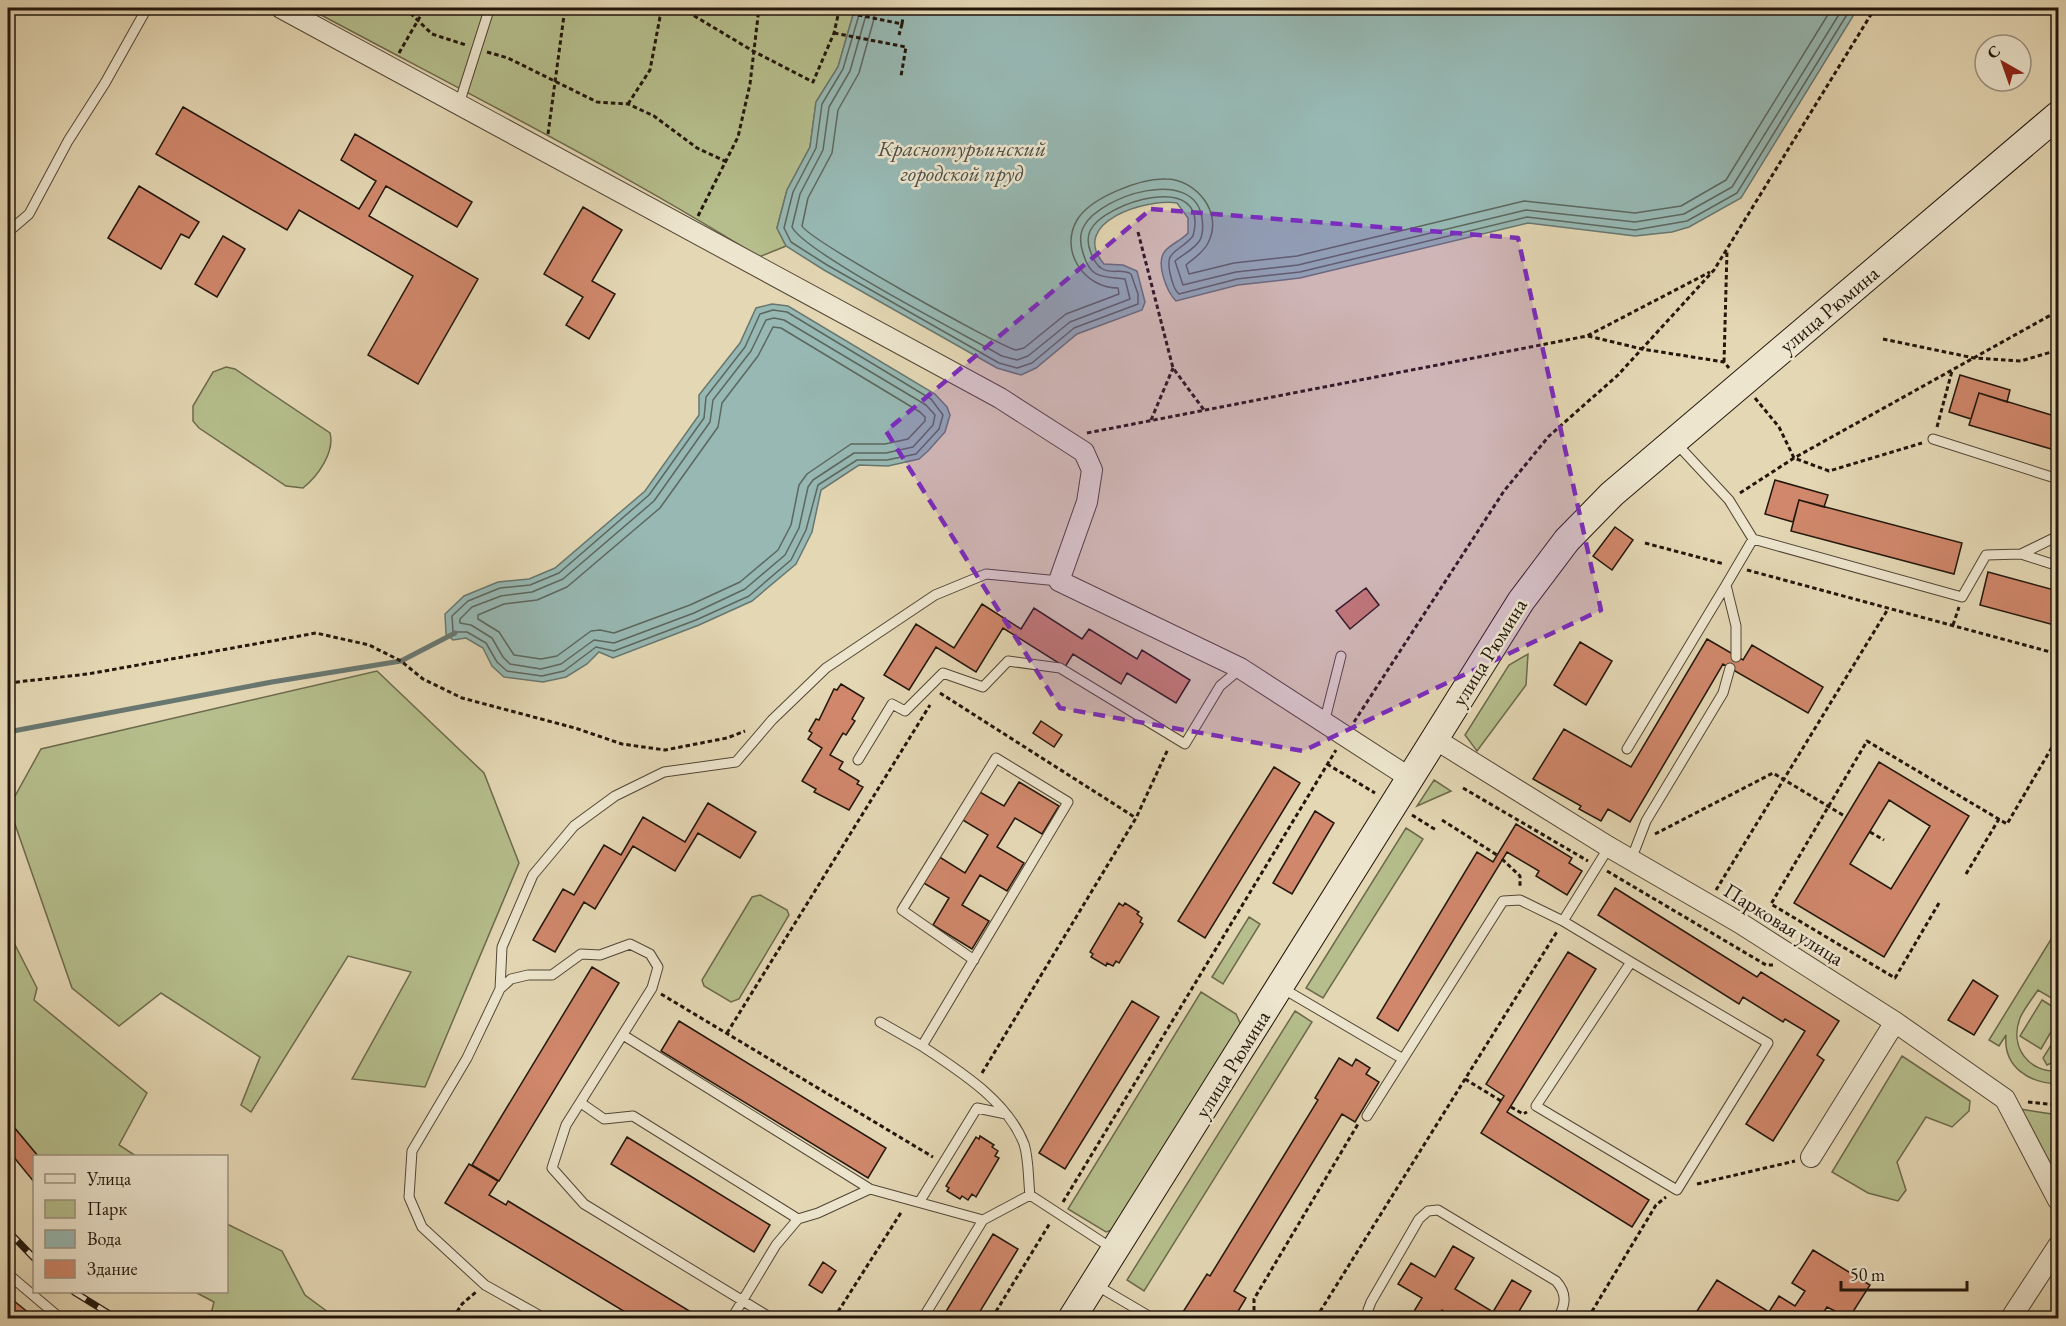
<svg xmlns="http://www.w3.org/2000/svg" width="2066" height="1326" font-family="'EB Garamond',serif">
	<style>
		.green { fill: #b5be8c; stroke: #6c6a4c; stroke-width: 1.5 }
		.water { fill: #97b8b3; stroke: #687770; stroke-width: 1.5 }
		.lines { fill: none; stroke-linecap: round; stroke-linejoin: round }
		.shore { stroke: #5c675f; stroke-width: 1.5 }
		.stream { stroke: #687770; stroke-width: 5 }
		.building { fill: #d0876b; stroke: #22160b; stroke-width: 1.5; fill-rule: evenodd }
		.service-casing { stroke: #524635; stroke-width: 11 }
		.minor-casing { stroke: #524635; stroke-width: 22 }
		.secondary-casing { stroke: #22160b; stroke-width: 29 }
		.path { stroke: #22160b; stroke-width: 3; stroke-dasharray: 4.5 3; stroke-linecap: butt }
		.service { stroke: #ede5ce; stroke-width: 9 }
		.minor { stroke: #ede5ce; stroke-width: 20 }
		.secondary { stroke: #ede5ce; stroke-width: 27 }
		.rail-casing { stroke: #22160b; stroke-width: 7 }
		.rail { stroke: #ede5ce; stroke-width: 4.5; stroke-dasharray: 14; stroke-linecap: butt }
		.marked { fill: #7b2cbf; fill-opacity: 0.2; stroke: #7b2cbf; stroke-width: 4.5; stroke-dasharray: 12 8; stroke-linejoin: round }
		.labels { text-anchor: middle; dominant-baseline: central; stroke-width: 5; stroke-linejoin: round; paint-order: stroke }
		.street-label { font-size: 21px; fill: #22160b; stroke: #ede5ce }
		.water-label { font-size: 22px; font-style: italic; fill: #4b4f46; stroke: #ede5ce }
	</style>
	<rect width="100%" height="100%" fill="#e4d7b4"/>
	<filter id="stains"><feTurbulence type="fractalNoise" baseFrequency=".00333" numOctaves="4"/><feColorMatrix values="0 0 0 0 .2 0 0 0 0 .09 0 0 0 0 .02 0 0 0 .5 -.17"/></filter>
	<radialGradient id="worn" r=".72"><stop offset=".6" stop-color="#630" stop-opacity="0"/><stop offset="1" stop-color="#630" stop-opacity=".3"/></radialGradient>
	<path class="green" d="M308,8H855L838,67L816,102L810,147L787,190L777,228L786,246L759,257C613,166 459,89 308,8Z
		M226,367L235,369L330,433C335,452 318,476 303,488L286,486L199,428L193,421V406L213,372Z
		M1528,654L1526,685L1477,751L1465,735L1509,665Z
		M377,671L484,773L519,863L425,1087L352,1079L411,972L348,956L251,1112L241,1105L260,1057L161,993L119,1026L72,988L9,807L41,749Z
		M1434,780L1451,791L1417,806Z
		M1406,828L1423,839L1323,998L1306,988Z
		M760,895L787,910L789,915L739,999L731,1002L704,986L702,980L752,897Z
		M1249,917L1260,924L1223,984L1212,977Z
		M2058,928V1002L2038,990C2032,999 2024,1009 2020,1018C2009,1047 2029,1073 2058,1071V1084C2029,1083 2003,1067 2006,1035L1999,1046L1989,1040Z
		M8,931L37,988L34,1000L147,1093L119,1145L136,1156H38L8,1120Z
		M1201,992L1236,1014L1241,1025L1115,1229L1106,1232L1068,1209Z
		M2042,1000L2058,1010V1020L2041,1049L2020,1036Z
		M1295,1011L1312,1022L1144,1291L1127,1280Z
		M2058,1034V1060L2047,1065L2043,1058Z
		M1902,1056L1970,1101L1969,1111L1952,1127L1926,1117L1897,1162L1906,1190L1898,1201L1868,1193L1832,1172Z
		M2020,1109L2058,1115V1165L2050,1168Z
		M227,1224L282,1251L305,1295L336,1318H210L214,1302L195,1292H226Z"/>
	<path class="water" d="M855,8H1858L1741,198L1689,227L1672,232L1635,236L1528,223L1300,278L1238,285L1176,301C1167,292 1155,263 1165,251C1171,244 1182,240 1188,233V218L1177,203C1147,198 1068,222 1104,264L1123,265L1137,271L1145,302L1142,310L1077,334L1036,368L1021,375L997,368L824,270L786,246L777,228L787,190L810,147L816,102L838,67Z
		M772,304L788,306L935,394L947,407L950,415L945,432L928,451L919,459L888,466L859,465L821,490L812,532L796,564L752,601L699,625L613,658L599,652L587,664L566,677L543,682L504,677L492,666L483,648L466,638L453,640L446,634L445,614L464,596L498,582L529,579L555,568L645,491L699,415V395L740,343L756,308Z"/>
	<g class="lines">
		<path class="shore" d="M861,8L843,69L822,104L816,148L793,192L784,228L791,242L827,265L999,363L1017,368L1032,363L1074,328L1138,304V294L1131,274C1122,268 1110,275 1101,268C1096,265 1093,258 1091,253C1088,246 1087,238 1090,231C1103,202 1211,169 1193,236C1178,254 1163,249 1171,277C1173,284 1174,290 1179,294L1237,279L1300,272L1527,217L1635,230L1687,221L1737,193L1851,8
			M868,8L850,71L829,107L823,150L800,194L792,227C805,253 967,336 1002,356L1017,360L1028,356L1070,322L1130,299L1125,279C1102,276 1091,280 1083,253C1080,244 1079,235 1084,226C1100,196 1194,165 1202,218C1203,225 1203,234 1200,240C1194,250 1183,254 1175,261L1183,285L1236,272L1298,265L1526,210L1635,222L1684,214L1732,187L1843,8
			M877,8L859,73L838,110L832,153L808,198L802,226C810,240 994,344 1016,350L1024,348L1066,314L1119,294L1118,288C1084,288 1059,251 1077,220C1090,198 1140,178 1166,179C1196,179 1224,213 1208,243C1203,253 1194,258 1186,265L1189,274L1234,263L1297,256L1524,201L1635,213L1681,206L1726,180L1832,8
			M773,310L787,312L931,399L943,415L939,429L916,454L887,460H857L818,485L806,530L791,560L749,596L696,620L614,651L596,647L564,671L542,676L507,671L497,662L486,643L467,632H453L452,616L468,601L500,588L530,585L559,573L649,495L704,418L706,397L745,347L760,314Z
			M774,318L784,320L926,405L935,415L933,425L913,447L886,453H854L813,480L808,487L799,528L785,555L745,589L694,613L614,643L594,640L561,664L541,669L510,664L503,657L492,638L471,625L460,623V619L472,607L501,596L532,592L563,579L654,501L710,422L713,400L751,351L766,320Z
			M773,327L781,328L920,412L925,417V421L908,439L885,444H851L807,474L799,485L791,525L778,550L740,582L690,605L614,633L600,630L591,631L557,656L541,659L514,655L499,632L478,619V615L504,604L537,600L567,587L660,508L718,427L722,403L758,356Z"/>
		<path class="stream" d="M8,732L272,682L401,661L455,633"/>
	</g>
	<path class="building" d="M183,107L359,209L376,181L341,160L355,134L472,202L457,227L386,186L369,216L478,279L418,384L368,355L413,276L299,210L287,230L156,154Z
		M139,186L199,222L189,238L181,234L161,269L108,238Z
		M583,207L622,230L592,281L615,294L589,339L566,325L583,297L544,274Z
		M223,236L245,249L217,297L195,284Z
		M1960,375L2010,390L2007,402L1979,393L1971,419L1949,412Z
		M1979,393L2058,417V451L1969,425Z
		M1775,480L1828,495L1824,507L1799,500L1793,522L1765,514Z
		M1799,500L1962,543L1954,574L1791,531Z
		M1615,527L1633,540L1612,570L1593,556Z
		M1988,572L2058,591V626L1980,605Z
		M1366,588L1379,605L1350,629L1336,611Z
		M982,604L1021,629L1034,608L1082,639L1089,629L1137,659L1142,650L1190,680L1176,703L1127,673L1121,684L1073,654L1065,667L1003,628L976,672L936,647L909,690L884,675L916,624L954,648Z
		M1707,639L1743,660L1752,645L1823,687L1808,713L1723,664L1630,822L1608,809L1601,821L1579,809L1581,806L1533,779L1564,729L1631,767Z
		M1580,642L1612,661L1586,705L1554,685Z
		M841,684L864,698L852,719L855,721L846,735L843,733L830,755L843,762L839,769L859,781L857,784L863,787L849,810L814,792L816,789L802,781L822,748L808,739L812,733L809,731L816,719L819,720L834,689L837,690Z
		M1041,721L1062,735L1054,747L1033,733Z
		M1879,762L1969,816L1884,957L1794,903ZM1889,800L1930,826L1891,889L1850,864Z
		M1274,767L1300,783L1205,938L1178,921Z
		M1019,782L1059,806L1042,834L1015,818L997,847L1024,863L1007,891L980,875L962,905L989,921L972,949L933,925L949,898L922,882L938,856L965,873L988,835L961,819L978,791L1004,806Z
		M708,803L756,832L740,858L698,833L675,871L633,846L595,909L584,902L555,952L533,940L563,889L574,895L604,845L621,855L643,817L685,842Z
		M1315,811L1334,823L1292,894L1273,883Z
		M1516,824L1572,858L1569,863L1582,871L1567,895L1536,876L1539,871L1507,852L1398,1031L1377,1018L1477,852L1493,862Z
		M1615,888L1757,977L1761,972L1839,1021L1817,1055L1824,1060L1773,1141L1746,1124L1805,1031L1785,1019L1783,1022L1743,997L1739,1004L1598,915Z
		M1119,903L1123,906L1125,903L1139,912L1137,914L1142,918L1140,922L1143,924L1119,963L1116,961L1113,966L1107,963L1106,966L1091,957L1093,954L1090,952Z
		M1568,952L1596,969L1507,1112L1649,1200L1632,1227L1481,1133L1504,1096L1486,1084Z
		M592,967L619,983L499,1181L472,1165Z
		M1973,980L1998,996L1974,1035L1948,1020Z
		M1132,1001L1159,1017L1065,1169L1039,1153Z
		M679,1021L886,1148L868,1178L661,1051Z
		M1339,1058L1352,1066L1356,1059L1370,1068L1366,1074L1379,1082L1355,1122L1342,1114L1234,1291L1246,1298L1234,1318H1193L1183,1312L1207,1274L1210,1276L1318,1100L1315,1098Z
		M8,1120L38,1156H34V1182L8,1150Z
		M980,1136L994,1145L992,1147L998,1151L995,1156L999,1158L976,1197L972,1194L968,1200L962,1196L960,1199L947,1191L949,1188L946,1186L976,1137L979,1139Z
		M627,1137L770,1225L754,1252L611,1164Z
		M469,1164L498,1181L489,1195L506,1205L508,1201L701,1318H635L445,1203Z
		M993,1234L1018,1249L976,1318H942Z
		M1453,1246L1474,1258L1455,1289L1493,1312L1512,1280L1531,1291L1515,1318H1456L1442,1310L1438,1318H1410L1422,1298L1398,1284L1411,1263L1435,1277Z
		M1813,1250L1870,1285L1849,1318L1827,1307L1820,1318H1709L1697,1311L1717,1280L1769,1312L1779,1296L1795,1306L1805,1291L1792,1283Z
		M823,1262L836,1271L822,1293L809,1285Z
		M8,1296L35,1318H8Z"/>
	<g class="lines">
		<defs>
			<path id="service" d="M459,104L489,10
				M8,232L29,214L68,141L105,83L147,8
				M1933,439L2058,479
				M1675,442L1729,500L1753,539L1962,597L1986,555L2021,554L2058,566
				M2021,554L2058,536
				M1736,657V626L1726,585L1753,539
				M1324,723L1341,656
				M1627,749L1726,585
				M858,760L892,704L905,711L943,673L983,687L1008,661L1060,668L1185,744L1220,686L1240,669
				M1631,860L1646,821L1723,693L1730,668
				M1563,921L1631,962L1536,1106L1677,1190L1768,1043L1631,962
				M974,960L902,910L996,758L1068,802L922,1046C959,1071 1007,1100 1024,1144C1029,1159 1028,1179 1030,1195L1113,1249
				M1282,988L1403,1059L1367,1116
				M500,989L511,979L528,975H552L581,954L600,955L630,944L650,954L658,967L652,988L566,1125L552,1168L584,1204L771,1318
				M880,1022L922,1046
				M623,1035L870,1189
				M1403,1059L1503,901L1520,900L1563,921L1609,847
				M581,1103L604,1119L633,1116L798,1219
				M920,1201L977,1108L1006,1114
				M8,1274L60,1318
				M1096,1285L1152,1318
				M544,1318L485,1285L422,1227L409,1197L412,1151L467,1058L500,989L502,947L533,875L574,826L615,796L664,772L736,762L772,720L826,668L935,595L986,574L1059,581
				M732,1318L776,1245L798,1219L818,1213L870,1189L983,1220L1030,1195
				M923,1318L983,1220
				M1370,1318L1368,1310L1371,1302L1419,1219L1428,1211L1438,1210L1556,1281C1567,1293 1566,1304 1558,1318"/>
			<path id="minor" d="M281,8L1000,398L1084,452L1092,470L1087,502L1059,581L1240,668L1410,778
				M1435,739L1609,847L1740,923L1895,1022L2005,1099L2058,1200
				M1811,1157L1895,1022
				M2011,1318L2058,1246"/>
			<path id="secondary" d="M1072,1318L1521,601L1567,540L1612,494L2058,115"/>
		</defs>
		<use href="#service" class="service-casing"/>
		<use href="#minor" class="minor-casing"/>
		<use href="#secondary" class="secondary-casing"/>
		<path class="path" d="M405,8L432,34L466,45
			M681,8L753,51L813,82L834,33L839,11L837,8
			M840,8L839,11L902,24L899,35
			M902,24L903,17
			M834,33L906,47L901,76
			M487,52L508,58L597,102L628,104L654,116L697,148L727,162
			M399,53L425,8
			M628,104L650,70L660,17L666,8
			M548,134L565,8
			M698,216L738,137L750,84L759,8
			M1138,232L1173,368L1204,410
			M1588,336L1642,349L1724,362L1729,368
			M1883,339L1974,358L2021,361L2058,350
			M1724,362L1727,251
			M1755,398L1779,427L1794,458L1829,471L1922,443
			M1151,420L1173,368
			M1937,427L1952,371
			M1087,433L1587,336L1710,272
			M1740,493L1794,458L2058,311
			M1645,543L1724,564
			M1747,570L2058,654
			M1953,625L1959,607
			M8,683L88,674L316,633L369,645L401,661L423,679L462,698L575,728L622,744L665,750L727,738L745,731
			M940,693L1136,818
			M1354,722L1504,491L1549,436L1618,375L1714,270L1875,8
			M1327,764L1375,793
			M1463,788L1588,861
			M1412,815L1436,830
			M1442,820L1497,855
			M1870,832L1884,840
			M1655,834L1773,773L1846,817
			M1502,859L1520,876V888
			M1607,871L1766,965H1773
			M1966,874L1999,819
			M1716,890L1888,609
			M1939,903L1895,978L1771,904L1867,741L2007,824L2058,737
			M661,994L933,1157
			M727,1033L930,705
			M982,1073L1136,818L1168,749
			M1465,1079L1501,1101
			M2028,1102L2058,1105
			M1511,1107L1523,1114L1527,1112
			M1697,1184L1795,1161
			M1063,1202L1336,750
			M453,1318L462,1304L476,1292
			M834,1318L902,1211
			M992,1318L1050,1223
			M1254,1318V1299L1358,1124
			M1316,1318L1558,930
			M1588,1318L1656,1205L1666,1197"/>
		<use href="#service" class="service"/>
		<use href="#minor" class="minor"/>
		<use href="#secondary" class="secondary"/>
		<defs>
			<path id="rail" d="M8,1231L34,1258
				M74,1292L116,1318"/>
		</defs>
		<use href="#rail" class="rail-casing"/>
		<use href="#rail" class="rail"/>
	</g>
	<path class="marked" d="M1151,209L1518,238L1601,610L1303,751L1060,708L886,431Z"/>
	<g class="labels">
		<g class="street-label">
			<text transform="translate(1829 309) rotate(-40)">улица Рюмина</text>
			<text transform="translate(1489 652) rotate(-58)">улица Рюмина</text>
			<text transform="translate(1784 924) rotate(32)">Парковая улица</text>
			<text transform="translate(1232 1064) rotate(-58)">улица Рюмина</text>
		</g>
		<g class="water-label">
			<text x="962" y="148">Краснотурьинский<tspan x="962" dy="25">городской пруд</tspan></text>
		</g>
	</g>
	<rect width="2066" height="1326" fill="none" stroke="#e4d7b4" stroke-width="30"/>
	<rect x="9" y="9" width="2048" height="1308" fill="none" stroke="#22160b" stroke-width="3"/>
	<rect x="15" y="15" width="2036" height="1296" fill="none" stroke="#22160b" stroke-width="1.5"/>
	<rect x="33" y="1155" width="195" height="138" fill="#ede5ce" stroke="#9c9280" stroke-width="1.5"/>
	<rect x="45" y="1174" width="30" height="9" fill="#ede5ce" stroke="#9c9280" stroke-width="1.5"/>
	<text x="87" y="1185" font-size="18" fill="#22160b">Улица</text>
	<rect x="45" y="1200" width="30" height="18" fill="#b5be8c" stroke="#9c9280" stroke-width="1.5"/>
	<text x="87" y="1215" font-size="18" fill="#22160b">Парк</text>
	<rect x="45" y="1230" width="30" height="18" fill="#97b8b3" stroke="#9c9280" stroke-width="1.5"/>
	<text x="87" y="1245" font-size="18" fill="#22160b">Вода</text>
	<rect x="45" y="1260" width="30" height="18" fill="#d0876b" stroke="#9c9280" stroke-width="1.5"/>
	<text x="87" y="1275" font-size="18" fill="#22160b">Здание</text>
	<g transform="translate(2003 63) rotate(320)"><circle r="28" fill="#ede5ce" stroke="#9c9280" stroke-width="1.5"/>
	<path d="M0-4.5L10 22L0 15L-10 22Z" fill="#8f2418"/>
	<text y="-9" font-size="16" font-weight="bold" text-anchor="middle" fill="#22160b">С</text>
	</g>
	<path d="M1841 1281v9h126v-9" fill="none" stroke="#22160b" stroke-width="3"/>
	<text x="1850" y="1281" font-size="18" fill="#22160b" stroke="#ede5ce" stroke-width="4.5" paint-order="stroke">50 m</text>
	<rect width="100%" height="100%" filter="url(#stains)"/>
	<rect width="100%" height="100%" fill="url(#worn)"/>
</svg>
